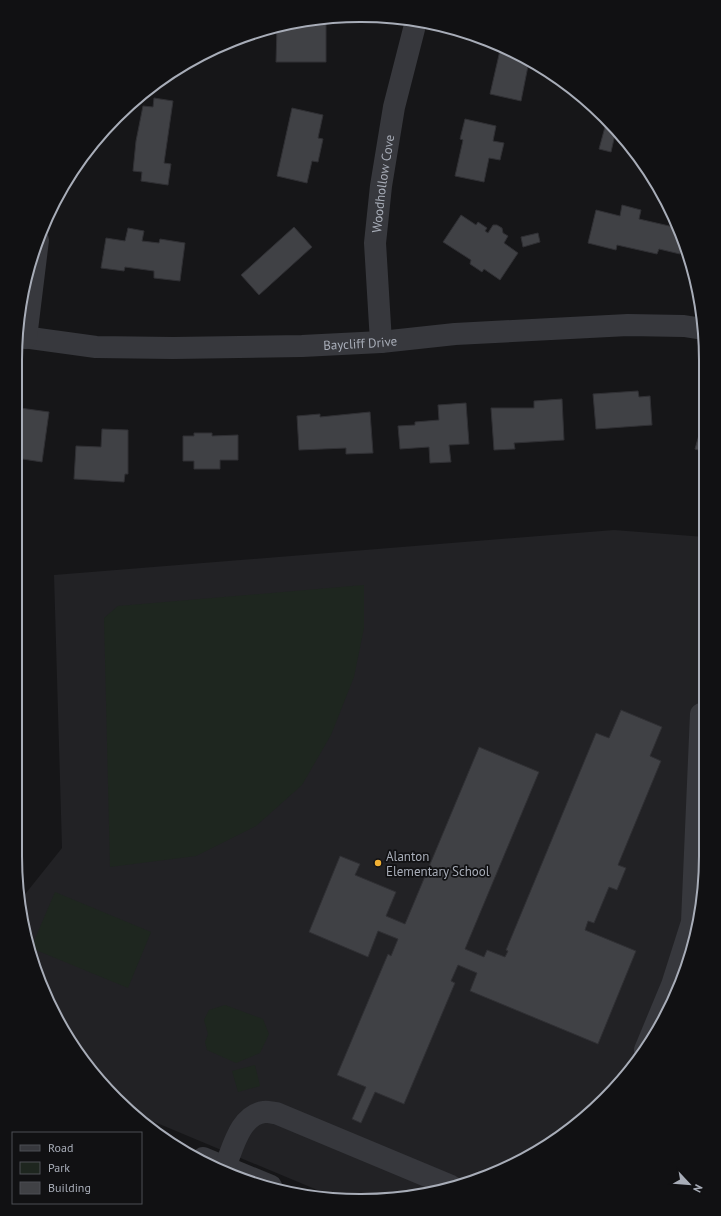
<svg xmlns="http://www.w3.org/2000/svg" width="721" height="1216" font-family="'PT Sans',sans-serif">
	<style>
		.built { fill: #222225 }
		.green { fill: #1e261f }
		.building { fill: #404145; stroke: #303034 }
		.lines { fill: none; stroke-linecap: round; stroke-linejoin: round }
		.minor { stroke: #37383d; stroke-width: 22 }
		.poi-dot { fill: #f2b134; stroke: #111113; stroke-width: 1.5 }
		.labels { text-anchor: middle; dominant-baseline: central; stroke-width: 3.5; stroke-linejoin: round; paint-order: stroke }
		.street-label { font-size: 13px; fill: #a8adb8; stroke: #111113 }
		.poi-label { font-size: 13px; fill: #a8adb8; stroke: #111113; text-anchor: start }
		.rim { fill: none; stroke: #a8adb8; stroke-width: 2 }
	</style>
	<rect width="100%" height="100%" fill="#161618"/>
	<path class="built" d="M614,530L705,537V878L688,967L648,1048L571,1130L471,1183L360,1201L334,1197L133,1113L86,1066L33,966L22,898L62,848L54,575Z"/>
	<path class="green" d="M364,585V628L354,677L331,735L302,785L256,826L196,856L110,867L104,618L118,606Z
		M55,892L151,932L128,988L31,948Z
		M225,1005L263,1019L269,1034L260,1053L236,1063L207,1050L205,1042L208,1034L204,1020L209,1010Z
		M255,1065L260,1086L238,1092L232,1071Z"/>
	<path class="building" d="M326,18V62H276L277,27L285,24H301V21Z
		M501,46L529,61L521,101L490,94Z
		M154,98L173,101L164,163L171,164L168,185L141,181L142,172L133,171L136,141L143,106L153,107Z
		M292,108L323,115L318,138L323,139L318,162L312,161L307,183L277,176Z
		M465,119L496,126L493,141L504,143L500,160L489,158L484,182L455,176L463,140L460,139Z
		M605,127L616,130L611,152L599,149Z
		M622,205L641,210L639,219L678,228L683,239L680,254L659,249L657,254L617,245L616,250L588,243L596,210L620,216Z
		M461,215L476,225L478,222L487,228L485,231L488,233L493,225H497L502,228L503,233L508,236L504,243L518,253L500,280L484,269L482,272L470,264L471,260L443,242Z
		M294,227L312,247L259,295L241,275Z
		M128,228L144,231L142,241L159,243L160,239L185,243L180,281L154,278V271L125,267L124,271L101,268L106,238L125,241Z
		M538,233L540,242L523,247L521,237Z
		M638,391L639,397L650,396L652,425L596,429L593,394Z
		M562,399L564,440L514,443L515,449L494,450L491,408H534V401Z
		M466,403L469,444L449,445L451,462L430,463L429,447L400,449L398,426L415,425V422L439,420L438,405Z
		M20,408L49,412L42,462L16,458V430Z
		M370,412L373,453L346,454V448L299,450L297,416L320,414V417Z
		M701,428L705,430V452L695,449Z
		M102,429L128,430V474H125L124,482L74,479L76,446L101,447Z
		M194,433H212V436L238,435V460H220V469H194V461H183V436H194Z
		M621,710L662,727L650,756L661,761L618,865L626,868L617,890L609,887L594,923L588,921L585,930L636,951L598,1044L470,991L477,973L458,965L451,981L455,983L404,1104L375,1092L361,1123L352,1119L366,1087L337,1075L388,954L391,956L398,939L378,931L368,957L309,932L340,856L360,864L355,875L396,892L386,916L405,924L479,747L539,772L465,949L484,957L487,950L505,957L508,951L506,950L596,733L609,738Z"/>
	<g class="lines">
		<g class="minor">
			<path id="s1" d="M16,336L96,347L173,348L302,346L381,342L455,334L628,325L684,326L703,329"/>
			<path d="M26,338L38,240"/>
			<path id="s2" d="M381,342L375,243L381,186L394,107L414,29"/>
			<path d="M645,1050L672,985L692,922L701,714"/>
			<path d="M203,1158L271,1186"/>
			<path d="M225,1167C233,1148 240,1115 264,1112C267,1111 272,1113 276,1113L451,1186"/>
		</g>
	</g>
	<circle class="poi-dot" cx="378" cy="863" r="4"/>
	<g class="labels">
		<g class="street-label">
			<text stroke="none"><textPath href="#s2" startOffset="159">Woodhollow Cove</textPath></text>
			<text stroke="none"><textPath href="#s1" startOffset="345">Baycliff Drive</textPath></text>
		</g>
		<g class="poi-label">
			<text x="386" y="856">Alanton<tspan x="386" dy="15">Elementary School</tspan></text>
		</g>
	</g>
	<path d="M0 0H721V1216H0ZM360 22H361A338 338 0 0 1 699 360V856A338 338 0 0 1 361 1194H360A338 338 0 0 1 22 856V360A338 338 0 0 1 360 22Z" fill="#111113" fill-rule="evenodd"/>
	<path class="rim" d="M360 22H361A338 338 0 0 1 699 360V856A338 338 0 0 1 361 1194H360A338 338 0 0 1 22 856V360A338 338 0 0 1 360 22Z"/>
	<rect x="12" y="1132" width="130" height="72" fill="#111113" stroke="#4d4f55"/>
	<rect x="20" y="1145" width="20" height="6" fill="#37383d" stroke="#4d4f55"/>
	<text x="48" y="1152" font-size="12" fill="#a8adb8">Road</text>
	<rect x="20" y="1162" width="20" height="12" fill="#1e261f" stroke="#4d4f55"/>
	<text x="48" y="1172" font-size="12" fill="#a8adb8">Park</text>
	<rect x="20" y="1182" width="20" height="12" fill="#404145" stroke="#4d4f55"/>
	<text x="48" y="1192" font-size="12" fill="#a8adb8">Building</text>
	<g transform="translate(689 1184) rotate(116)" stroke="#111113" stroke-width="3" paint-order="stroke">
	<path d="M0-3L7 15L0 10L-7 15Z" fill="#a8adb8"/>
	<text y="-6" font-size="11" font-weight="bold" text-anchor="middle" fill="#a8adb8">N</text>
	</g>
</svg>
